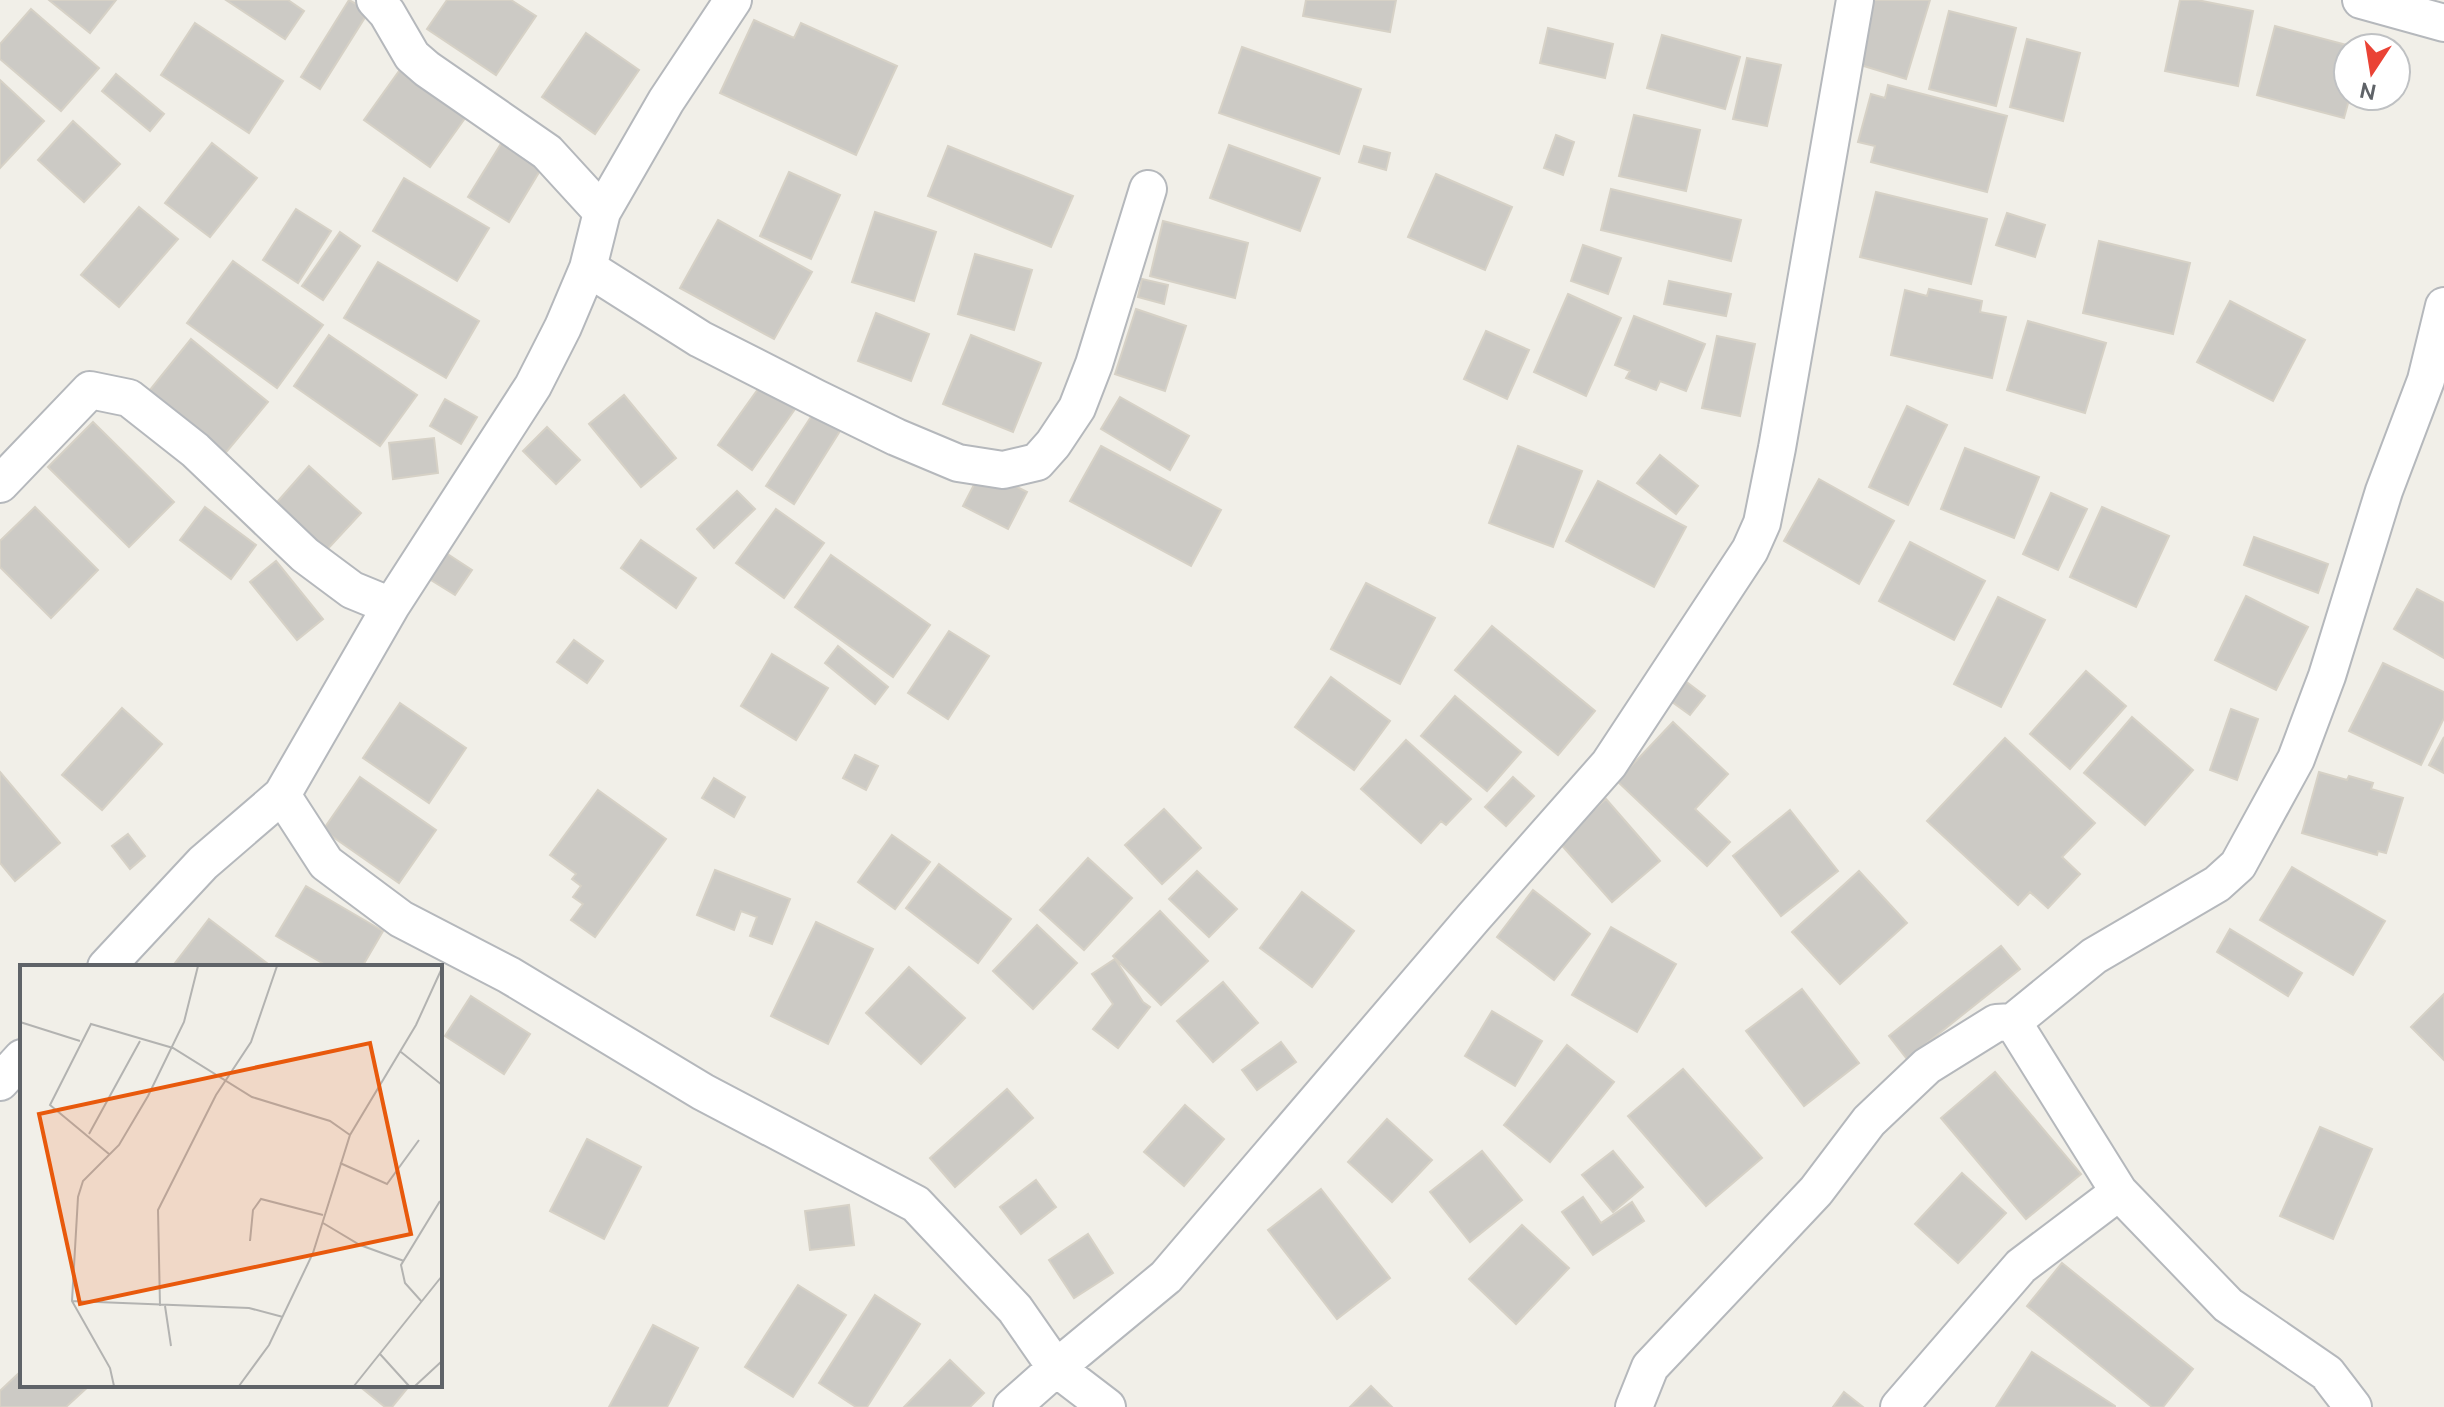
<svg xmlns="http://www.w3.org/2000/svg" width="2444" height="1407" font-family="Ubuntu,sans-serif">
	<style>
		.building { fill: #cccac5; stroke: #d6d1c6; stroke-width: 2 }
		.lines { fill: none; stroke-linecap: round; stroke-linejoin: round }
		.minor-casing { stroke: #b5b8bc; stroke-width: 40 }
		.minor { stroke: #fff; stroke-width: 36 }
		.inset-road { fill: none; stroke: #b3b3b1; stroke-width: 2 }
		.view { fill: #e8590c; fill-opacity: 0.15; stroke: #e8590c; stroke-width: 4 }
		.inset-edge { fill: none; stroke: #5f6368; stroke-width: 4 }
	</style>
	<rect width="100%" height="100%" fill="#f1efe8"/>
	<path class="building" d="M49,0H116L90,33Z
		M226,0H288L304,11L285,39Z
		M349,0L369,11L320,89L301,77Z
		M447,0H511L536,16L496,75L427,29Z
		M1306,0H1396L1390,32L1303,16Z
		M1870,0H1930L1906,79L1851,62Z
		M2180,0H2197L2253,11L2238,86L2165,71Z
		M31,9L99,68L61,111L0,59V44Z
		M1949,11L2016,28L1996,106L1929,89Z
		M754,20L794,38L801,23L897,66L856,155L720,93Z
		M195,23L283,81L249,133L161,75Z
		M2275,26L2358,48H2348V96H2350L2344,118L2257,95Z
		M1548,28L1613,44L1605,78L1540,63Z
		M586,33L639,70L595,134L542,97Z
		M1662,35L1740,57L1725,109L1647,88Z
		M2027,39L2080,53L2063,121L2010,107Z
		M1242,47L1361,89L1339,154L1219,113Z
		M1747,58L1781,65L1767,126L1733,119Z
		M402,67L468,114L430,167L364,120Z
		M116,74L164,114L150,131L102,91Z
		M0,80L44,121L0,168Z
		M1888,85L2007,116L1987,192L1871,162L1875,146L1858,142L1871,94L1885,98Z
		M1634,115L1700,130L1686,191L1619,176Z
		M73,121L120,164L84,202L38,160Z
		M1556,135L1574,142L1563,175L1544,168Z
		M504,139L544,164L509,222L468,197Z
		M212,143L257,178L210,237L165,203Z
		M1229,145L1320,178L1300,231L1210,198Z
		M948,146L1073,196L1051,247L928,196Z
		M1364,146L1390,153L1386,170L1359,162Z
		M789,172L840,195L811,259L760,236Z
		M1436,174L1512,207L1485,270L1408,237Z
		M404,178L489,228L457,281L373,231Z
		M1611,189L1741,220L1731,261L1601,230Z
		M1876,192L1987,219L1971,284L1860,257Z
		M139,207L178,239L119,307L81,275Z
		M296,209L331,231L298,283L263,260Z
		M875,212L936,232L914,301L852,282Z
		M2007,213L2045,225L2035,257L1996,245Z
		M718,220L812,272L774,339L680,288Z
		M1163,221L1248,243L1235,298L1150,276Z
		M340,232L360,246L323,300L302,286Z
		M2099,241L2190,263L2173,334L2083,313Z
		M1583,245L1621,258L1608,294L1571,281Z
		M975,254L1032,270L1014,330L958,314Z
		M233,261L323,325L277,388L187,323Z
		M378,262L479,321L446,378L344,318Z
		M1142,279L1168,285L1164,304L1138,297Z
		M1669,281L1731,294L1726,316L1664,304Z
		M1929,289L1982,301L1980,312L2006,317L1992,378L1891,355L1905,290L1927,296Z
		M1568,294L1621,318L1586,396L1534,372Z
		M2230,301L2305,340L2273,401L2197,362Z
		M1136,309L1186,326L1165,391L1115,374Z
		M876,313L929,334L911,381L858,361Z
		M1634,316L1705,344L1686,391L1660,381L1656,390L1626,378L1630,371L1615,365Z
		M2028,321L2106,343L2085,413L2007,390Z
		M1486,331L1529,350L1507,399L1464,379Z
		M329,335L417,395L380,446L294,386Z
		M971,335L1041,363L1013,432L943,404Z
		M1717,336L1755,344L1740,416L1702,408Z
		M191,339L268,402L222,457L145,396Z
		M766,378L800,402L752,470L718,445Z
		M624,395L676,458L641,487L589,424Z
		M1120,397L1189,436L1170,470L1101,429Z
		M445,399L477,417L461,444L430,426Z
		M818,406L845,423L794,504L766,486Z
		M1907,406L1947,425L1908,505L1869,487Z
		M93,422L174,502L129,547L48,467Z
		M547,427L580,460L556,484L523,451Z
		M434,438L438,473L393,479L389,443Z
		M1101,446L1221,510L1191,566L1070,501Z
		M1518,446L1582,471L1553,547L1489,523Z
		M1965,448L2039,477L2014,538L1941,509Z
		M1660,455L1698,486L1676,514L1637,483Z
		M309,466L361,513L322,555L271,509Z
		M982,469L1027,492L1008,529L963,506Z
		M1819,479L1894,521L1859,584L1784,541Z
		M1598,481L1686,527L1654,587L1566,541Z
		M737,491L755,509L714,548L697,529Z
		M2051,493L2087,509L2058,570L2023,554Z
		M35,507L98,570L51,618L0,567V541Z
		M205,507L256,545L231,579L180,540Z
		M2102,507L2169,536L2136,607L2070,577Z
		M776,509L824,543L784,598L736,563Z
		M2254,537L2328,564L2318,593L2244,565Z
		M641,540L696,578L676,608L621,568Z
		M1910,542L1985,581L1954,640L1879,601Z
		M443,551L472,570L455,595L426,577Z
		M831,555L930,625L893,677L795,607Z
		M276,561L323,619L297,640L250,582Z
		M1366,583L1435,618L1400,684L1331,649Z
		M2417,589L2444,603V658L2394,629Z
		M2246,596L2308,627L2276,690L2215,660Z
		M1998,597L2045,620L2001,707L1954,684Z
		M1492,626L1595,711L1558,755L1455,670Z
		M949,631L989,656L948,719L908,693Z
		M574,640L603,661L587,683L557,662Z
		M838,646L888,687L875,704L825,663Z
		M772,654L828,688L796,740L741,706Z
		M2383,663L2444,692V718L2421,765L2349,731Z
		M2086,671L2126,706L2070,769L2030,734Z
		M1676,674L1705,696L1690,715L1661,694Z
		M1331,677L1390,721L1354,770L1295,727Z
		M1455,696L1521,752L1487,791L1421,736Z
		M400,703L466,748L429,803L363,758Z
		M122,708L162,744L102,810L62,775Z
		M2231,709L2258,719L2237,780L2210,770Z
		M2132,717L2193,770L2145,825L2084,773Z
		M1673,722L1728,774L1695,809L1730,842L1707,866L1617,781Z
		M2444,737V773L2429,765Z
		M2005,738L2095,823L2062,857L2080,874L2048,908L2030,892L2018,905L1927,821Z
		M1406,740L1471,799L1446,825L1441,821L1421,843L1361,789Z
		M855,755L878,766L866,790L843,778Z
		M0,772L60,843L15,881L0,863Z
		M2319,772L2347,780L2349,776L2373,783L2371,789L2403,798L2386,853L2378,851L2377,855L2302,833Z
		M360,777L436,830L399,883L323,830Z
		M1513,777L1534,796L1506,826L1485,807Z
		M714,778L745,797L734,817L702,798Z
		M598,790L666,839L595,937L571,920L583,904L573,897L581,886L572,879L576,874L550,855Z
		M1606,799L1660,861L1612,902L1558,841Z
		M1164,809L1201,848L1162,884L1125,845Z
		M1790,810L1838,871L1781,916L1733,856Z
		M128,834L145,856L130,869L112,846Z
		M892,835L930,862L895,909L858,882Z
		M1088,858L1132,898L1084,950L1040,910Z
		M939,864L1011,919L978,963L906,908Z
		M2292,867L2385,921L2353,975L2260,920Z
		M715,870L790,899L772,944L750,936L757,917L741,911L734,930L697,915Z
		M1197,871L1237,909L1209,937L1169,899Z
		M1859,871L1907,923L1840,984L1792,932Z
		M306,886L383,931L362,967H329L276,936Z
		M1533,890L1590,934L1554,980L1497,937Z
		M1302,892L1354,931L1312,987L1260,948Z
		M1160,911L1208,961L1161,1005L1113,956Z
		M209,919L272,967H172Z
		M816,922L873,949L828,1044L771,1016Z
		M1037,925L1077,963L1033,1009L993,971Z
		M1611,927L1676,964L1637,1032L1572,995Z
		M2230,929L2302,973L2288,996L2217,952Z
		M2001,946L2020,969L1907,1059L1889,1036Z
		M1115,959L1143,1002L1150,1007L1118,1048L1093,1029L1113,1004L1092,974Z
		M909,967L965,1018L921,1064L866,1013Z
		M1223,982L1258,1023L1213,1062L1177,1021Z
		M1802,989L1859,1063L1804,1106L1746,1031Z
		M2444,994V1060L2411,1027Z
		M471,996L530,1034L504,1074L445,1036Z
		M1492,1011L1542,1041L1515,1086L1465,1056Z
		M1281,1042L1296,1062L1257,1090L1242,1070Z
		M1567,1045L1614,1082L1550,1162L1504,1125Z
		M1683,1069L1762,1158L1706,1206L1628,1116Z
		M1995,1072L2081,1174L2026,1219L1941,1118Z
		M1007,1089L1033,1118L955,1187L930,1158Z
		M1185,1105L1224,1139L1184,1186L1144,1152Z
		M1387,1119L1432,1160L1392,1202L1348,1162Z
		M2320,1127L2372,1149L2333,1239L2280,1216Z
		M587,1139L641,1167L604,1239L550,1211Z
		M1482,1151L1522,1200L1470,1242L1430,1192Z
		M1613,1151L1643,1187L1613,1212L1582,1175Z
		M1962,1173L2006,1213L1958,1263L1915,1224Z
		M1036,1180L1056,1207L1021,1234L1000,1207Z
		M1321,1189L1390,1278L1337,1319L1268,1230Z
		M1583,1197L1601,1223L1632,1202L1644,1221L1593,1255L1562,1212Z
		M849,1205L854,1245L810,1250L805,1211Z
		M1522,1225L1569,1268L1516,1324L1469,1279Z
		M1088,1234L1113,1273L1074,1298L1049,1260Z
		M2062,1263L2193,1369L2163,1407H2152L2027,1306Z
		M798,1285L846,1315L793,1397L745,1367Z
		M875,1295L920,1324L867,1407H856L819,1383Z
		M653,1325L698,1348L667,1407H609Z
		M2032,1352L2115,1406V1407H1996Z
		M950,1360L984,1393L970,1407H904Z
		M22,1370V1385H90L66,1407H0V1391Z
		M358,1385H410L392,1407H385Z
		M1371,1386L1392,1407H1350Z
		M1844,1392L1863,1407H1833Z"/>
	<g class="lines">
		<defs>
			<path id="minor" d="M375,0L387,13L412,56L427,69L547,152L602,212
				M2361,0L2444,23
				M588,268L700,339L816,398L896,437L958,463L1003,470L1037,462L1053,444L1077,408L1094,364L1148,189
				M0,484L90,390L129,398L195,450L305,555L352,590L391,606
				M282,795L326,863L401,919L509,975L703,1092L916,1204L1015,1309L1056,1368L1107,1407
				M106,967L203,863L282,795L391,606L533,386L563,327L588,268L602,212L666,101L733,0
				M2013,1022L2119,1192L2228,1305L2327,1373L2353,1407
				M0,1082L22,1058
				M1012,1407L1056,1368L1166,1277L1473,918L1609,764L1750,550L1762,523L1777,448L1855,0
				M1634,1407L1650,1367L1816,1191L1869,1121L1927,1066L1996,1023L2013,1022L2094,956L2217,884L2238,865L2296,759L2327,676L2384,491L2426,380L2444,306
				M1899,1407L2021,1266L2119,1192"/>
		</defs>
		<use href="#minor" class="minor-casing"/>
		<use href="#minor" class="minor"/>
	</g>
	<g transform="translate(20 965)">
		<rect width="422" height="422" fill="#f1efe8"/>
		<path class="inset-road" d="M0,57L60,76M381,87L422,120M69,169L120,76M89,189L30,140L71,59L153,83L232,132L310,156L330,170M320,198L367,219L399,175M303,258L340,280L384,296M230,276L233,245L241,234L303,250M52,336L229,343L263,352M402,337L385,318L381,300L420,236M140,341L138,245L196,130L231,77L257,1M145,341L151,381M360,389L389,421M94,421L90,403L52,336L58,232L63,216L99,180L128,131L164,57L178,1M219,421L249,380L293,288L330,170L396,60L422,3M334,421L422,311M395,421L422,396"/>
		<path class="view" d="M350,78L391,269L60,339L19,149Z"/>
		<rect width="422" height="422" class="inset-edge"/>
	</g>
	<g transform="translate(2372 72) rotate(192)"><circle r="38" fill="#ffffff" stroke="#bfc1c3" stroke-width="2"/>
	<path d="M0-6L14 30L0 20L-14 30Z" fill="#ea4335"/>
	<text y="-12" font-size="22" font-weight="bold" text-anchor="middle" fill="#5f6368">N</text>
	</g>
</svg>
